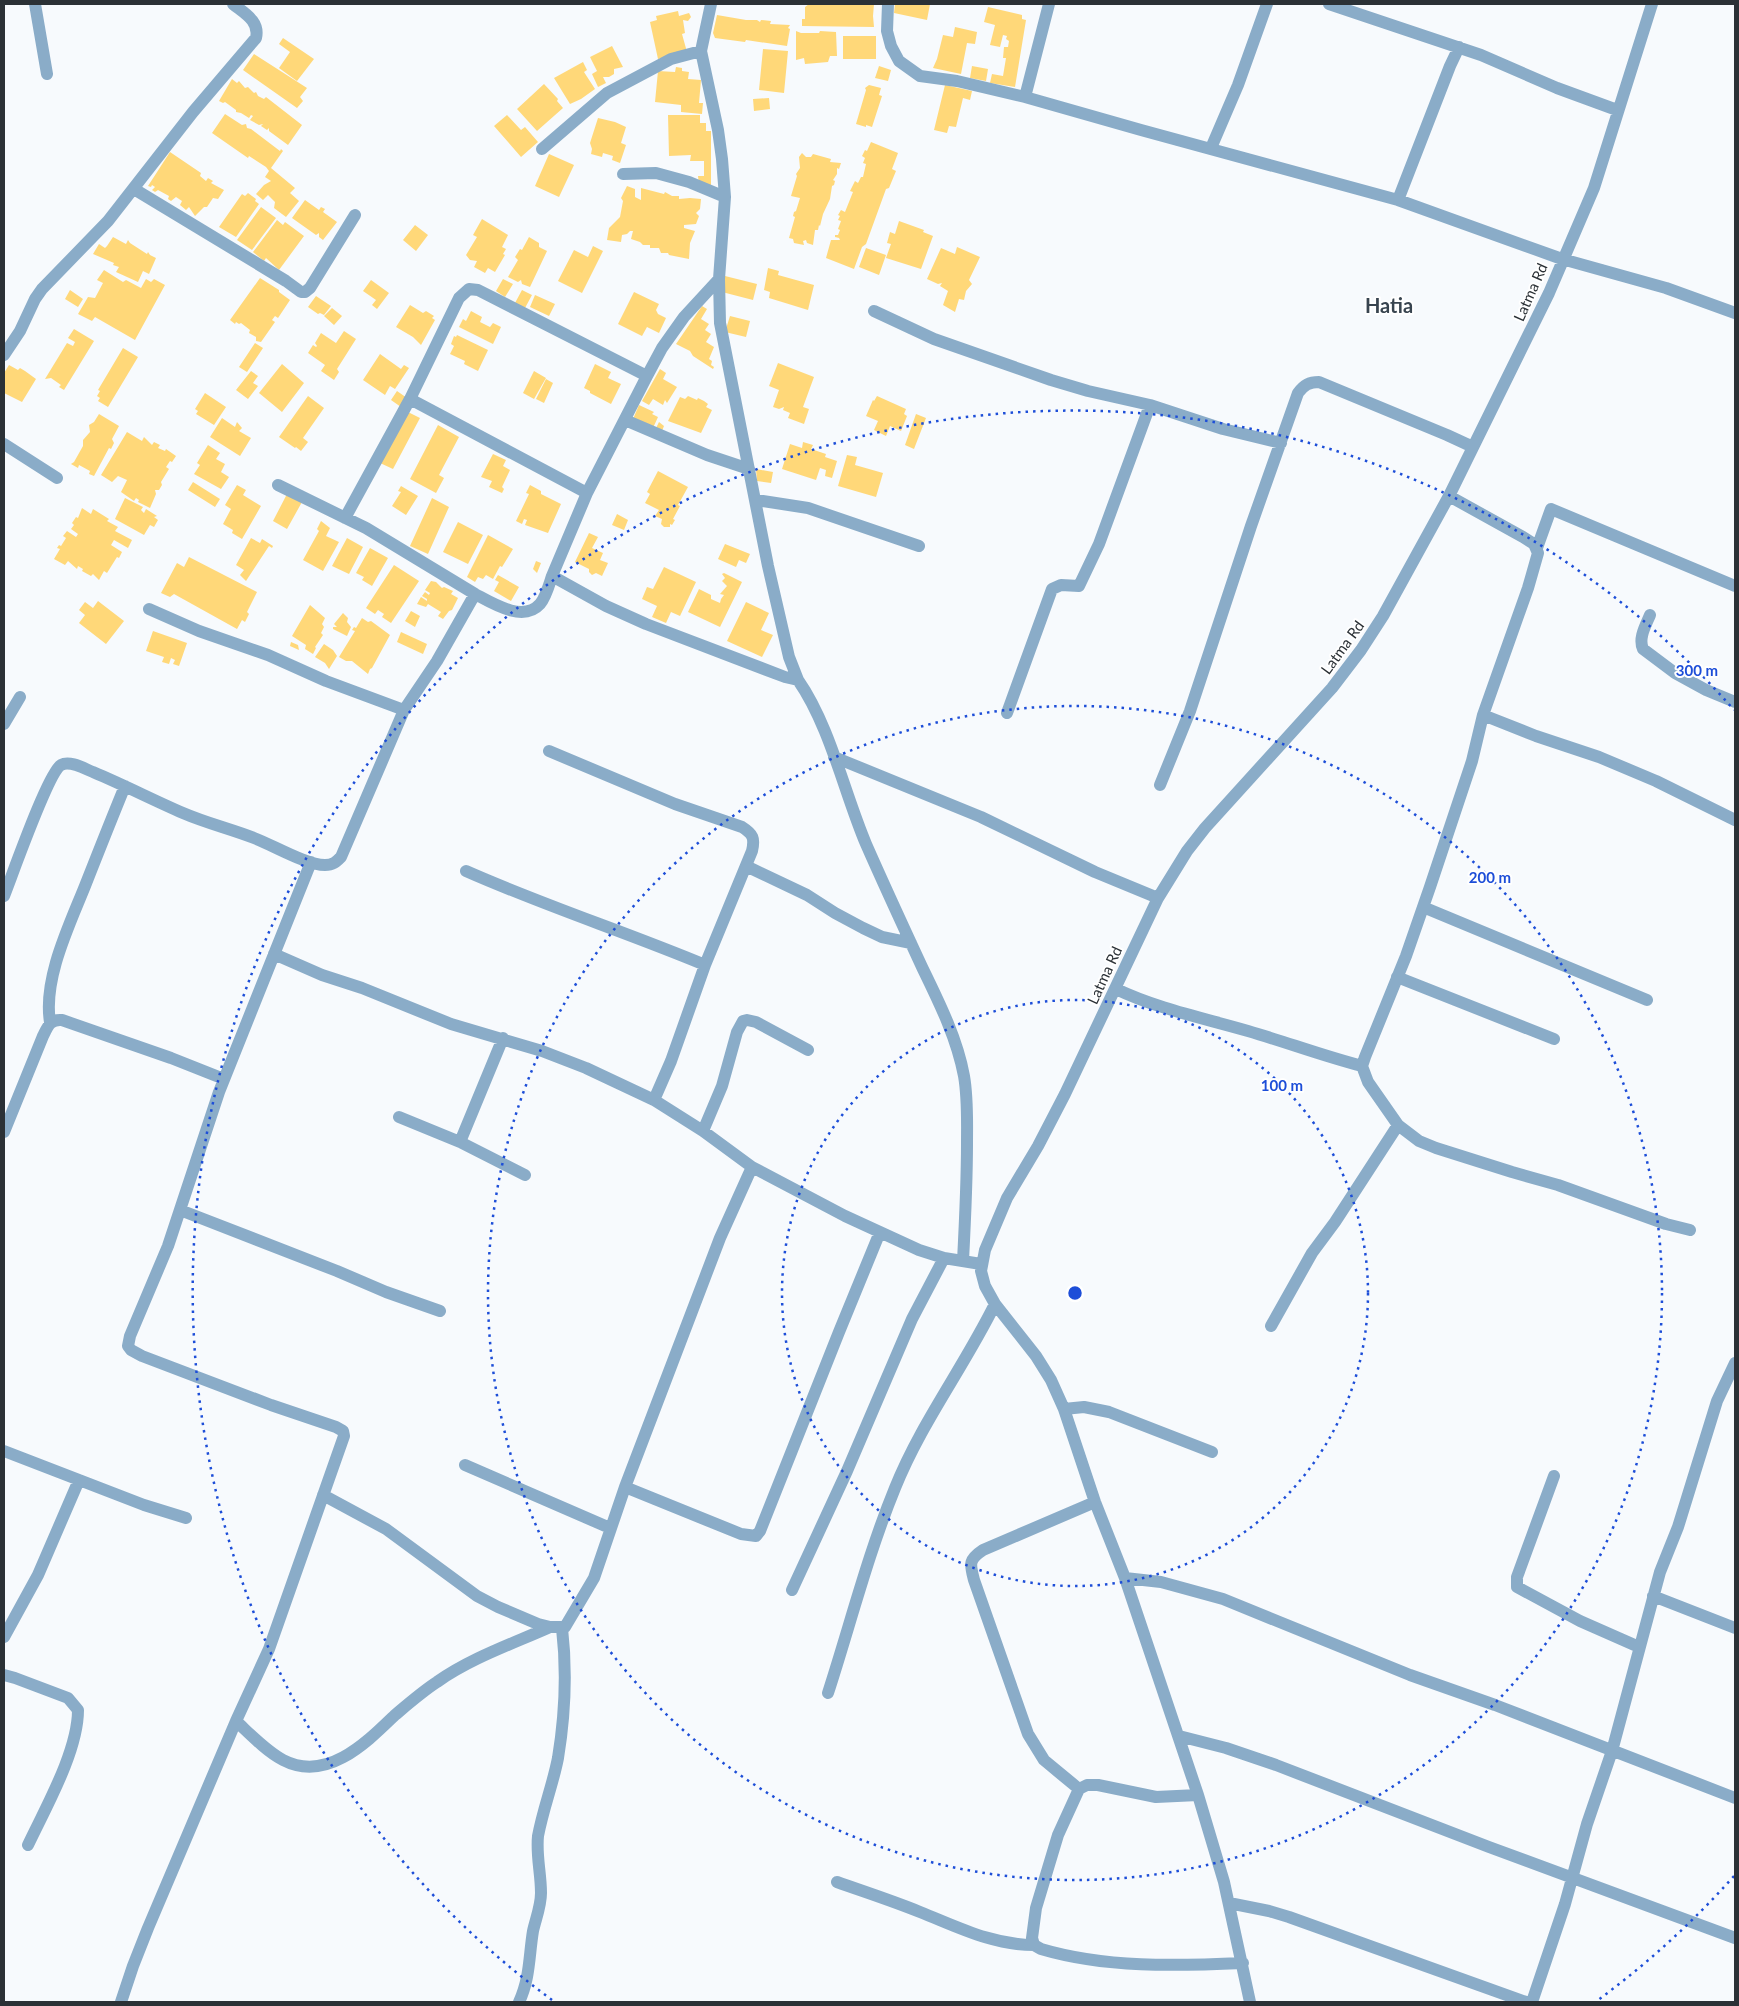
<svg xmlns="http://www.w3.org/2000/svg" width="1739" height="2006" font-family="Lato,sans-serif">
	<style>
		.building { fill: #ffd879 }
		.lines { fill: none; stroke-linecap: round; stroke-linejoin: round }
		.minor { stroke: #8aacc8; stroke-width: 12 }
		.ring { fill: none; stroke: #1d4ed8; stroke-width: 2.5; stroke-dasharray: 2.5 5 }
		.labels { text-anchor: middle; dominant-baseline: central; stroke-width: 4; stroke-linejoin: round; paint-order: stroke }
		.street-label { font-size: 15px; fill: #2b3136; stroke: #fff }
		.district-label { font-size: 20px; font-weight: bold; fill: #38444f; stroke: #fff }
		.centre { fill: #1d4ed8; stroke: #fff; stroke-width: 2.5 }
		.ring-label { font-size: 15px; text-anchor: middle; font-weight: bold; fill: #1d4ed8; stroke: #fff; stroke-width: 4; stroke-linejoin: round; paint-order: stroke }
	</style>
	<rect width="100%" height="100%" fill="#f7fafd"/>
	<path class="building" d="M809,4H874L873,16L874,27L802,26V19H805V7Z
		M895,4H930L927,20L894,13Z
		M988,7L1022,15V19L1026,20L1015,87L990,83L992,74L1003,76L1006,58H1003L1004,47H1008L1009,41L1006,39L1007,36L1003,35L1000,47L990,45L995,25L984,22Z
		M678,11L679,16L689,13L691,17L688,21L683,20L685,33L682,34L687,52L658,59L650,22L657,20L656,16Z
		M717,15L746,20H757L760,22L761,20L771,21L770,24L790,25L788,28L790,29L787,46L746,40L745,42L715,38L713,33Z
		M955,27L977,32L975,44L967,43L961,74L933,68L937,59L943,35L953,37Z
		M796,31L801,33H819L820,31L836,32L837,56H830L828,62L805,64L804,58L796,60Z
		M843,36H876V59H843Z
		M283,38L314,59L297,81L279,68L290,52L279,44Z
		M612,46L623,67L614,69V74L609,77H603L606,83L598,87L592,74L597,71L590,57Z
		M763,49L788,51L784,93L759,90Z
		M254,54L307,88L300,97L303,101L297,108L243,70Z
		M583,62L587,70L584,72L595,89L581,99L570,104L554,78Z
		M879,66L891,70L888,81L875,78Z
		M972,66L988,69L986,81L970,78Z
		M676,67L682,68V71L689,72L688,79L701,80L699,103H703L702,114L681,112V105L655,102L658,71L675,72Z
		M232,79L237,83L239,81L245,88L248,87L254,93L256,92L258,96L264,99L266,97L302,125L288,145L269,131V128L267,130L261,126L263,124L259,125L250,120L253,116L251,115L249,118L241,113L236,112V110L225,102L223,103L219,101Z
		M544,84L558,99L557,101L563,108L537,131L517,109Z
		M869,85L881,88L879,95L882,96L872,127L866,125V127L856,124L866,90L865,88Z
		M945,85L972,91L970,100L963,98L956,127L949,126L947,133L934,130Z
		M769,98L770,109L754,111L753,99Z
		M225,114L242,125L246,124L247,128L251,129L280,151L281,149L283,151L271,168L295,188L290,193L299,201L286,217L274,208L275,202L268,195L263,200L256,194L264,185L271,181L265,177L269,171L266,167L249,156L248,158L212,133Z
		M507,115L521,130L525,127L538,142L521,157L494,126Z
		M668,115H700V123H706V131H711V185H699L698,176H704V161H690L691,155L669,156Z
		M598,118L615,122L626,127L621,143L626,145L620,163L612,160L613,156L603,153L602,157L591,154L592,149L590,143Z
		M871,142L898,153L892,169L896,171L889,188L886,189L866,244L862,247L854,269L826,258L831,240H840L839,238L835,237V235H838L840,230L838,229L841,221L838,220L840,216L838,215L841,210L845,212L853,192L850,191L855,181L858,183L861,177H863L866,164L863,163L865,158L862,156L865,150L867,151Z
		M170,152L201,173L200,176L206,181L208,178L213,181L211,183L224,190L218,199L213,198L207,207H204L195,216L189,207L186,210L180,205L182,201L176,197L171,201L168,199L169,196L158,190L155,192L152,190L155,187L152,185L151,187L148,186Z
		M802,153L806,157H811L813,154L831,159L830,162L841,163L839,169L837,168V174L833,180L835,181L834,185L832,186L830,199L823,214L820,226L819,225L818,230H815L813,245L807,243L806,240L803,241L804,245L794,243L793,239L789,238L795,217L793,216L794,212L796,211L800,198L791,196L797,176L796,174L800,168L799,157Z
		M549,154L574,165L559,197L535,186Z
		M627,186L635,189V197L641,200V188L664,194L665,192L672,196H679V199L690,198L701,199L700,209L696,213L699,216L696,224L684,225V228L695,231L690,243L689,259L669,255L668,253H661L659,248H650V245H643L640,242L631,239L633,231H630L627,234L622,235L621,242L607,240L609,228L620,217L623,201L621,198Z
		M248,193L256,199L255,201L259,204L236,237L219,227L242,194L245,196Z
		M305,200L319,210L321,207L325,209L323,212L337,222L323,240L319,237V233L316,235L292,218Z
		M261,207L276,218L252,250L237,240Z
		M482,219L508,235L502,247L506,249L503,254L505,255L495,272L488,268L485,273L474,267L477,261L470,260L466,255L477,237L473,235Z
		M277,220L283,225L285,222L304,236L279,270L266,258L264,261L253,252Z
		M899,221L924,230L923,232L933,236L921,269L886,258L891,244L887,243L890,232L895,234Z
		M415,225L428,235L416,251L403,240Z
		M113,237L126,244L128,240L130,243L147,254L148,252L150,255L156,258L149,274L143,271L138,282L116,272L119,267L113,265L114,263L93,254L99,244L105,248L107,246Z
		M529,237L539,243V247L547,251L530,287L522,284L521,280L518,282L508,277L518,260L515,257L520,249L522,250Z
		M593,246L603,251L582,293L558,281L574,250L588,257Z
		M957,247L980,257L969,280L972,284L966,291L964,300L959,299L955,312L943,305L948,291L940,286L942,283L938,284L927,279L941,248L955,254Z
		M866,248L886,255L879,275L859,267Z
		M768,268L779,271L778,275L814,285L808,310L769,298L770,292L764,290Z
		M104,270L123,282L126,280L141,288L146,279L151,282L154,279L165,285L135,340L95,317L92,321L78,314L88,297L95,298L103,283L97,280Z
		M725,276L757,284L753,300L722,292Z
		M260,278L279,290V292L290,300L278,318L275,316L272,320L275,322L261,342L256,341V337L249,333L250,330L241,323L239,324L236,322L235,324L230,320Z
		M503,279L513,284L505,297L496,291Z
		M371,280L389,293L377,309L372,305L376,300L363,291Z
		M70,290L83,299L78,307L65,299Z
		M522,290L532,295L525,308L515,303Z
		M634,292L659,304L656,310L658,314L666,318L659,333L647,327L642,336L618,324Z
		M535,295L555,304L549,316L530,307Z
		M316,296L331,306L324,315L320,313L318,314L308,307Z
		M410,305L423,313L426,311L434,316L432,318L435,320L421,345L413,337L396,327Z
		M702,306L707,309L701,319L709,324L705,330L711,334L706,342L714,347L709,359L712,361L711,365L714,367L713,369L693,356L690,351L676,344Z
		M332,308L342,316L334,325L324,316Z
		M471,311L482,317L480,322L490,327L493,323L501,327L493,344L459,327L463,319L466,321Z
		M730,316L750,321L746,337L725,332Z
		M74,329L94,341L64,390L59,387L61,385L51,378L45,379L67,343L73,346L75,342L68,338Z
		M344,331L356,339L337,369L339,372L334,380L321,371L325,365L308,353L313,345L316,347L317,346L315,343L321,333L336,343Z
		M457,335L488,350L478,371L464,364L465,361L450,354L454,346L451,344L454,336L456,337Z
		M255,343L263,348L247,372L239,367Z
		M123,348L138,357L108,407L98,401L100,398L97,396L100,391L98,390Z
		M380,354L401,369L404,365L409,368L395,389L390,386L385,395L363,380Z
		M778,363L814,377L803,407L809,409L804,424L788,418L790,413L783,410L784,407L779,409L773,407L779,390L769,386Z
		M282,364L304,383L282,412L259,393Z
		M595,364L611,372L608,378L621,384L611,404L590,393V391L584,388Z
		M9,365L18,370L20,368L25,371L36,379L22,402L4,393V373Z
		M660,369L666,373L663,379L677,387L667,403L665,400L663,405L653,399L649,405L642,401Z
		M251,371L258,376L253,383L258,386L248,399L236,390Z
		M534,371L546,378L534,399L523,393Z
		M546,379L553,383L544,403L536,399Z
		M397,391L407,398L401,407L391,400Z
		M205,393L226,407L214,425L196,414L198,411L195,409Z
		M308,396L324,408L303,438L308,442L301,451L296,447L295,448L279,437Z
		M688,396L697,400L698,398L704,401L708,404L706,407L712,410L701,433L668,421L680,397L685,399Z
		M877,396L906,409L904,414L907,416L901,431L890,426L886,436L874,430L878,421L866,416L873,400L874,401Z
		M639,405L654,412L652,414L658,417L653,428L633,419Z
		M408,412L420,418L393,469L380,463Z
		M99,414L119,426L112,439L114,443L111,449L109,448L94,476L89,474L90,471L79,465L78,468L71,464L74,462L83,446V440L90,432L89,425L94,422Z
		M916,414L926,418L914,449L905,445Z
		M222,418L235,427L237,422L242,428L239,431L251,438L240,456L210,437Z
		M659,422L664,426L662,431L656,428Z
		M438,425L459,437L439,475L444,478L436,493L410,479Z
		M127,432L142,441L144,437L152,445L154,442L160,445L158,448L165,451L166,449L176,456L172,462L170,461L166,467L169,469L161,482L162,485L159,490H155L156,494L150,508L138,502L139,500L136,498L134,501L121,492L127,480L118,476L112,482L101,475Z
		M803,442L813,445L811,449L826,454L825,457L837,461L832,478L825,476L826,470L820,468L816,480L782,469L790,444L802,448Z
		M208,445L220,453L216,459L225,464L221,472L229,477L221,489L194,474L200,465L197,463Z
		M493,454L506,460L503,466L510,470L502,487L504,489L502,493L489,487L492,481L481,477Z
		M847,455L857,457L855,465L883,473L876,497L838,486Z
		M756,469L773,472L771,483L757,481Z
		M658,471L688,487L678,505L680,506L673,519L675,520L672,525L670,524V527H664L661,524L662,519L655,516L659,510L645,503L650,494L647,492Z
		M193,482L220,499L215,507L188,490Z
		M237,485L246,490L243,495L261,506L242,539L232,533L233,530L223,524L231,509L225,505Z
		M530,485L541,491V494L561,504L548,533L525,525L527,520L524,519L522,524L516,521L529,494L526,493Z
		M401,486L418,496L406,515L392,506L401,492L398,491Z
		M287,494L302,502L287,529L273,521Z
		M125,498L143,507L141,510L144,513L146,509L157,516L154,517L158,520L154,527L150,525L144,535L115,519Z
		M432,498L449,507L428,554L410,546Z
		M82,508L91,514L93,509L109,519L107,521L118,527L115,531L132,540L128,548L114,540L111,545L122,552L119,558L117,557L107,573L104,571L99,580L93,574L91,576L82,571L83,569L78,566L77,569L68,561L65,565L54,559L60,549L57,548L59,545L61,546L66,538L63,536L67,531L76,537L78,534L71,529L74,525L72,523L76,517L78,518Z
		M617,514L628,520L624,530L612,525Z
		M321,521L330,528L326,536L339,542L323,571L303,560L319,531L317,529Z
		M458,522L483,535L468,564L443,552Z
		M589,533L598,537L592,548L603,553L600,560L608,563L602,576L596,573L592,575L589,572V569L575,562Z
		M488,535L513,549L502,567L500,566L493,579L486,575L483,579L478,577L475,582L467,577Z
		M251,538L260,543L262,539L273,546L272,548L269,546L246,581L240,575L244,570L236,565Z
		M347,538L363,547L349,574L332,566Z
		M725,544L750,554L746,563L739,560L736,567L718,559Z
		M370,548L388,558L372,586L362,580L364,577L356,573Z
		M189,557L257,592L247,612L249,614L245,622L242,620L237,629L174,594L170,597L161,593L177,563L184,567Z
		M536,561L541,563L537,573L533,569Z
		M394,565L419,581L391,623L382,617L384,614L378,610L375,614L366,608Z
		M664,567L696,582L680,616L671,612L666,623L652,617L657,606L642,599L647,587L653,589Z
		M724,573L742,582L720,627L688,612L699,589L711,595V599L720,603L721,599L724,595L720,594L727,586L722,581L725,578L722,574Z
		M498,575L519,587L511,601L494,591L499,582L495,580Z
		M431,581L436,582L442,588L444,587L453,591L451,594L458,598L452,610L449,611L443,619L438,616L441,612L428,604L426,607L417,604L421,597L427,601V599L422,596L425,592L429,595L430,593L425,590Z
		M98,601L124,621L106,644L79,623L85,615L79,610L85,602L93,608Z
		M746,602L769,613L761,630L773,635L762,657L727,641Z
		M310,605L325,618L322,624L324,627L321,633L323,635L315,647L316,648L313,654L305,649L306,645L292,636Z
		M411,611L420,616L415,627L405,621Z
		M343,613L348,618L347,622L351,627L347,636L333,629V627H337L334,624Z
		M362,618L368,622L371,621L390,635L372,668L370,669L368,674L352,661H346L339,657L355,631L352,630L354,627L356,628Z
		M153,631L187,643L179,666L173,664L175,660L171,658L169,664L162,662L164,657L146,651Z
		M401,632L427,644L423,654L397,642Z
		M291,642L298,645L299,650L290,646Z
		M324,644L333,650L337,656L329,669L325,663L315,657Z"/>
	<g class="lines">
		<path class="minor" d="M35,4L47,74
			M711,4L701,51L718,130L722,159L725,197L719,279L720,323L768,566L789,657L798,680
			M888,4L887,31L891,46L899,61L920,76L957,81L1025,97L1141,130L1398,200L1562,259L1666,288L1735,313
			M1329,4L1481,55L1557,88L1617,110
			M1025,97L1049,4
			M1211,148L1238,85L1267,4
			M542,149L607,93L671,59L701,51
			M623,174L656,173L689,182L725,197
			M134,189L286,281L301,292H305L310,288L355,215
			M1398,200L1450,66L1459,47
			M874,311L934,339L1051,380L1088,391L1150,405L1223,429L1281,443
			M4,355L20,331L35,299L42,289L108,221L193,112L256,38C260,21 244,13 233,4
			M410,399L587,493
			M625,420L707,455L749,469
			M4,444L57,478
			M278,485L366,528L475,594L437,661L404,710
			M1449,496L1523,537L1534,544L1538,553L1528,588L1483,715L1472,761L1430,887L1406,956L1365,1057L1362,1066L1368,1082L1398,1125L1419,1141L1436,1148L1512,1172L1558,1185L1666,1224L1690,1230
			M756,500L808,508L919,546
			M345,518L410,399L459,298L469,289L478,290L647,376
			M1537,548L1551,509L1735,586
			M552,576L587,493L647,376L662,348L684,317L719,279
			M475,594C492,603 523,623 540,604C546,597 549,585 552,576L606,606L646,624L785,677L798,680C830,726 844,792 866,844C884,885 903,926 922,967C939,1002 957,1038 964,1076C968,1099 967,1122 967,1144C967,1183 965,1222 963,1261
			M1650,615C1646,625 1638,638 1643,649L1675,673L1706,690L1735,702
			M1007,713L1052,589L1061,585L1079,586L1099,544L1150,405
			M1483,715L1536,736L1599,757L1656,781L1735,820
			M4,724L20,697
			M549,751L675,804L742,827C753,834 755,838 752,851L705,965
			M834,757L981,817L1095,872L1158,898
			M1160,785L1190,711L1251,526L1298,393C1304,385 1309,382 1319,382L1447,435L1473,447
			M746,866L807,895L835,913L863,928L882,937L911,943
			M466,871C545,906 626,932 705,965L671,1061L654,1100
			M4,896C12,876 48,773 61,765C70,760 85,769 93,772C124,785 153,800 183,813C206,823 231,829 254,838C273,845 306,865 325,865C333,865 336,862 341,857L404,710L326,681L268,655L199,631L149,609
			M1423,907L1647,1000
			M274,954L322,975L362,988L451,1024L542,1051L586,1068L654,1100L703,1131L752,1167L845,1216L919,1250L944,1258L981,1264
			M1397,977L1554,1039
			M1116,989C1158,1009 1203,1018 1248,1031C1286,1042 1323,1056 1362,1066
			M50,1022C43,979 69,926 85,886C98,853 111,820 125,786
			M503,1038L460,1142L525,1175
			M399,1117L460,1142
			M703,1131L722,1086L737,1032L743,1021L747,1020L756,1022L808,1050
			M4,1132L43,1036C48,1026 50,1019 62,1020L171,1058L224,1079
			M180,1210L337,1271L386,1292L440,1311
			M1271,1326L1312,1253L1335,1222L1398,1125
			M1064,1409L1084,1407L1109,1412L1212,1452
			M4,1451L144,1505L186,1518
			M465,1465L610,1528
			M1554,1476L1517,1577V1587L1580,1621L1639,1647
			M625,1487L741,1534L756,1536L760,1531L839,1332L880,1232
			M323,1495L386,1529L477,1596L498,1607L538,1624L550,1627H565L594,1578L625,1487L720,1238L752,1167
			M1125,1578L1161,1582L1223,1599L1410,1675L1495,1705L1735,1798
			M792,1590L847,1471L912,1319L944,1258
			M1653,1596L1735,1628
			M4,1637L38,1575L79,1480
			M4,1675L15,1678L68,1698L78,1710C78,1751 46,1807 28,1845
			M828,1693C850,1625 868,1554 895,1488C921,1423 964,1367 995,1304
			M236,1721C250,1734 266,1751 283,1760C327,1783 367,1742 395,1715C408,1704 423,1691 437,1682C471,1658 512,1644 550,1627
			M1179,1736L1226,1748L1276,1765L1489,1847L1735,1938
			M1079,1789L1044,1760L1028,1734L974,1580C970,1564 968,1560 983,1550L1095,1502
			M1198,1795L1156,1797L1098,1785H1087L1079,1789L1058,1835L1036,1908L1032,1938L1034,1945L1041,1949C1105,1968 1176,1966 1243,1963
			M837,1882C865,1892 893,1901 920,1912C958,1927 992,1945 1034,1945
			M1229,1903L1269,1911L1289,1917L1526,2002
			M121,2002L133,1966L148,1928L236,1721L269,1649L344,1436L343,1431L336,1427L271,1405L142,1356L131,1350L128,1346L130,1336L168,1246L219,1092L311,862
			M519,2002C530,1979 529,1955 533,1931C536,1918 541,1906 541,1893C541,1873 536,1856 538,1836C543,1809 553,1784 558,1758C565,1715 567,1671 562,1628
			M1250,2002L1224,1882L1198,1795L1125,1578L1095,1502L1064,1409L1051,1380L1036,1356L995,1304L985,1286L981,1271L985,1250L1007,1198L1038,1146L1065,1094L1158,898L1187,851L1205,828L1332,688L1361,650L1383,616L1449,496L1549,293L1594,188L1652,4
			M1532,2002L1565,1904L1587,1824L1612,1751L1660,1572L1678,1527L1717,1401L1735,1363"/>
	</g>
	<g class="ring">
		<circle cx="1075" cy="1293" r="293"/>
		<circle cx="1075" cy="1293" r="587"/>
		<path d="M1734 1876A880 880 0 0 1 1598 2000M552 2000A880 880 0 1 1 1734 710"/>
	</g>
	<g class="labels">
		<g class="street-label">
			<text transform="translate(1530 292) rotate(-66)">Latma Rd</text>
			<text transform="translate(1342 647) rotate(-54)">Latma Rd</text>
			<text transform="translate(1104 975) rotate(-65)">Latma Rd</text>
		</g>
		<g class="district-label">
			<text x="1389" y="305">Hatia</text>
		</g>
	</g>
	<circle cx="1075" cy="1293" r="8" class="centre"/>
	<g class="ring-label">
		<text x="1697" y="676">300 m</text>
		<text x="1490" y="883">200 m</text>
		<text x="1282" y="1091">100 m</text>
	</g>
	<rect width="1739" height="2006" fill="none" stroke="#2b3136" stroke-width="10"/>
</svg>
